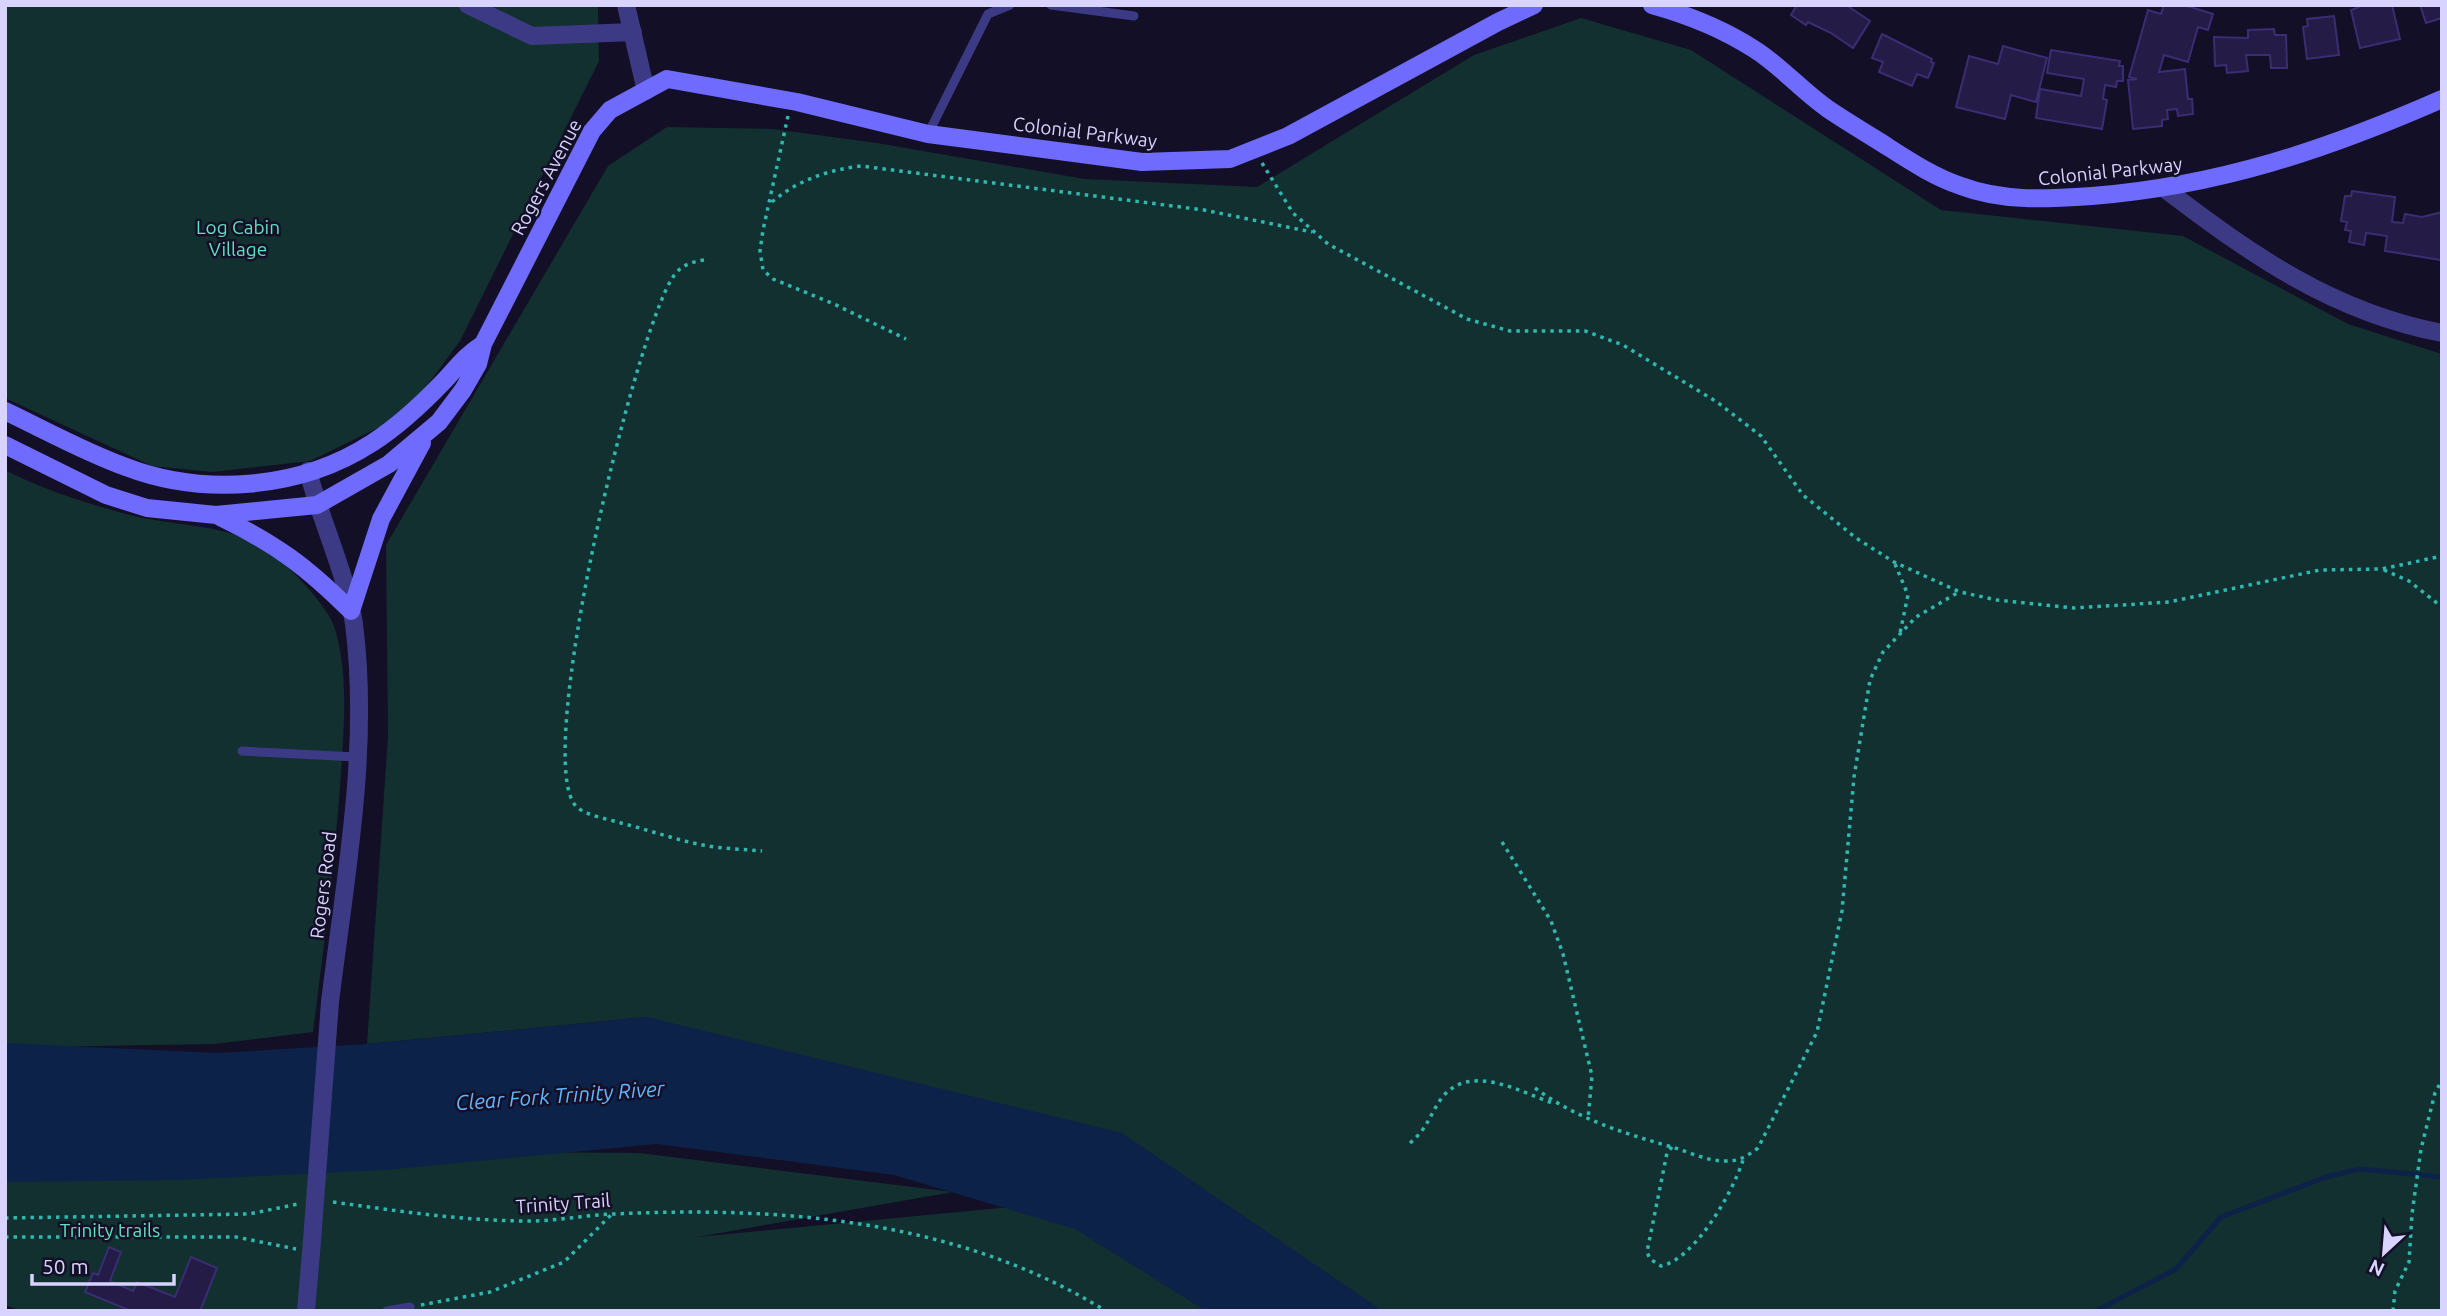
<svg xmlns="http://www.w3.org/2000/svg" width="2447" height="1316" font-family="Ubuntu,sans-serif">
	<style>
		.green { fill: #12302f }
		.water { fill: #0c2248 }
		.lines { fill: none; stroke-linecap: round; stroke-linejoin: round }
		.stream { stroke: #0c2248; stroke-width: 5 }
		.building { fill: #241b47; stroke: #3b2d73; stroke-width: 2 }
		.path { stroke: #2fb8b0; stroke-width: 3.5; stroke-dasharray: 3.5 5; stroke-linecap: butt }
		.lane { stroke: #3d3a85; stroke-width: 9 }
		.street { stroke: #3d3a85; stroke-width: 18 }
		.secondary { stroke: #6f6bff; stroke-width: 18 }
		.street-bridge { stroke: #3d3a85; stroke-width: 18 }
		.labels { text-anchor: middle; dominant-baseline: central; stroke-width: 5; stroke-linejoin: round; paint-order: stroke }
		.street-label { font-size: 19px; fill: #d9d4ff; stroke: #130f26 }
		.park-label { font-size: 19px; fill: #5fe0c0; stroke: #130f26 }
		.water-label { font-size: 21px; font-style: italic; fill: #62b6ff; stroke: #130f26 }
	</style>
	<rect width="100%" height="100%" fill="#130f26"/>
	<path class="green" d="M5,5H598L599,61L460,341L426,387L388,423L310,461L213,472L152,466L5,398Z
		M1581,18L1691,50L1941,210L2183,236L2348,324L2442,354V1311H1383L647,1017L367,1044L388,736L386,545L608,166L667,127L773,129L877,143L1085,179L1257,187L1474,55Z
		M5,470C44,490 88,504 130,515C173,526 225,524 264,547C283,559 327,605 334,626C349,672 344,725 341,773C335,860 324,946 313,1032L215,1044L28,1047L5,1044Z
		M5,1148L640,1153L953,1192L697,1237L1083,1200L1222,1311H22L5,1305Z"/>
	<path class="water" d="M647,1017L1122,1133L1383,1311H1206L1075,1229L894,1175L657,1144L385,1170L179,1180L5,1182V1043L218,1053L367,1044Z"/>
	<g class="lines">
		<path class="stream" d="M2096,1311L2176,1269L2221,1217L2326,1177L2360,1169L2442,1177"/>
	</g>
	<path class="building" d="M1797,5H1846L1870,21L1853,48L1831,33L1808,22L1806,25L1791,15Z
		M2164,5H2184L2213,14L2208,30L2198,27L2188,62L2164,55L2159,72L2185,69L2188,99H2192L2193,114L2178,116L2177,109L2167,110L2168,119L2162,120V126L2133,129L2128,80L2137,79L2129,77L2148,10L2161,14Z
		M2364,5H2392L2400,39L2360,48L2351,10Z
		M2420,5H2442V18L2426,23Z
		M2334,16L2339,55L2307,59L2303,27L2308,26L2307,19Z
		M2274,29L2275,35H2286L2287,68H2271L2270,55H2246L2248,71L2227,73L2226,65L2215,66L2214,37L2248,38V30Z
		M1882,34L1932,59L1931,62L1934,63L1928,78L1917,74L1912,86L1879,72L1883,62L1872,58Z
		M2003,46L2047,58L2036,102L2011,95L2005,119L1956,107L1969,56L1998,64Z
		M2051,50L2120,61L2119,66H2123V81H2117L2116,87L2105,85L2103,99L2107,100L2102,129L2036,118L2040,89L2081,96L2084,79L2047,73Z
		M2352,191L2395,197L2392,222L2403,223L2405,214L2422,217L2442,212L2441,260L2385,251L2387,236L2366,233L2364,245L2349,242L2351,231L2345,230L2347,222L2341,221L2345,196H2351Z
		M109,1247L121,1252L110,1281L133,1291L137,1282L175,1297L191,1257L217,1268L200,1311H131L85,1292L93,1273L98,1275Z"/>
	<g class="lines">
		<path class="path" d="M788,116L763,230L760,251L763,270L773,279L834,304L906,339
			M1262,163L1293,213L1328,244L1467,319L1510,331H1585L1623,345L1717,402L1761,436L1803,495L1856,538L1894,562L1960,592L1997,600L2074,608L2169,602L2320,570L2382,569L2442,556
			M772,202C798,180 828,170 861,166L1204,210L1312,232
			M704,260C691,262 681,265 673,277C635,333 530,766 577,807C587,816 608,819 621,823C649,830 676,840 703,845C722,849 743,849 762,851
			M1895,564L1908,595L1900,633
			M2384,570L2409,581L2442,607
			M1502,842L1551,921L1563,954L1592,1076L1588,1119
			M1535,1088C1577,1119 1623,1133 1672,1147C1689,1152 1707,1161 1724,1161C1739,1162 1747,1156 1758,1148L1817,1032L1842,911L1854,777L1870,680L1883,652L1916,617L1959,592
			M1410,1143C1428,1128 1429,1116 1441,1099C1468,1062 1519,1091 1552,1103
			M1672,1147L1667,1153L1647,1252L1650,1259L1661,1266C1695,1259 1733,1192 1743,1160
			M333,1202C398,1211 463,1221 529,1221C557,1221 585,1215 614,1214C784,1206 959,1220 1106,1311
			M5,1218L249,1214L298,1204
			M5,1237H236L296,1249
			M421,1305L490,1292L564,1262L611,1215
			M2393,1311L2395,1291L2409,1262L2412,1214L2421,1149L2435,1093L2442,1080"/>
		<path class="lane" d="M1051,5L1134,16
			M928,134L988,14L1010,5
			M242,751L356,757
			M387,1311L410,1307"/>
		<path class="street" d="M468,5L532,36L633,32
			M626,5L646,91
			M2165,189C2252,255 2332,312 2442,333
			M308,471C320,518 348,579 354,624C370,749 345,879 330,1002
			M306,1311L312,1241"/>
		<path class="secondary" d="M1652,5C1688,15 1723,29 1754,49C1781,66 1802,91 1828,109C1844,120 1861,130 1877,140C1904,157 1931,176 1961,186C2003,202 2048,199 2092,196C2218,186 2326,150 2442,99
			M5,411C45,430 84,452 126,467C205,497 301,489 372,443C397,427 424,402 445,380C458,366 466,355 483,344
			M5,445L106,495L147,508L216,515L317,505L389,464L439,422L463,390L478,364L483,344L592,131L610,110L667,79L797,102L928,134L1142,162L1230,159L1288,136L1498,22L1534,5
			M220,517C276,544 307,567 351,611L381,519L422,443"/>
		<path class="street-bridge" d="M312,1241L330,1002"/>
	</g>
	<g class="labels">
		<g class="street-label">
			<text transform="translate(1085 132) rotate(7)">Colonial Parkway</text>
			<text transform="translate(2110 171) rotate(-6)">Colonial Parkway</text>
			<text transform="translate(546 177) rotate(-62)">Rogers Avenue</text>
			<text transform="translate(323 885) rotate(-83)">Rogers Road</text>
			<text transform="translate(563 1203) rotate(-4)">Trinity Trail</text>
		</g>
		<g class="park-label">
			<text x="238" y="227">Log Cabin<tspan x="238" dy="22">Village</tspan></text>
			<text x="110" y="1230">Trinity trails</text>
		</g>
		<g class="water-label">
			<text transform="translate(560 1095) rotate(-4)">Clear Fork Trinity River</text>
		</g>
	</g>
	<rect width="2447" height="1316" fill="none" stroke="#d9d4ff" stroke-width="14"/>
	<g transform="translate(2384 1253) rotate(206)" stroke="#130f26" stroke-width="5" paint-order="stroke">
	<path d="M0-5L12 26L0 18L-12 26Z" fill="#d9d4ff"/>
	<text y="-10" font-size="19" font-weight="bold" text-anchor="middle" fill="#d9d4ff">N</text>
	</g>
	<path d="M32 1274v10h142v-10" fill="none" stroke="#d9d4ff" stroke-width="3.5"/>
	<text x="42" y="1274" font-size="21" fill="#d9d4ff" stroke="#130f26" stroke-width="5" paint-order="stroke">50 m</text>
</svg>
